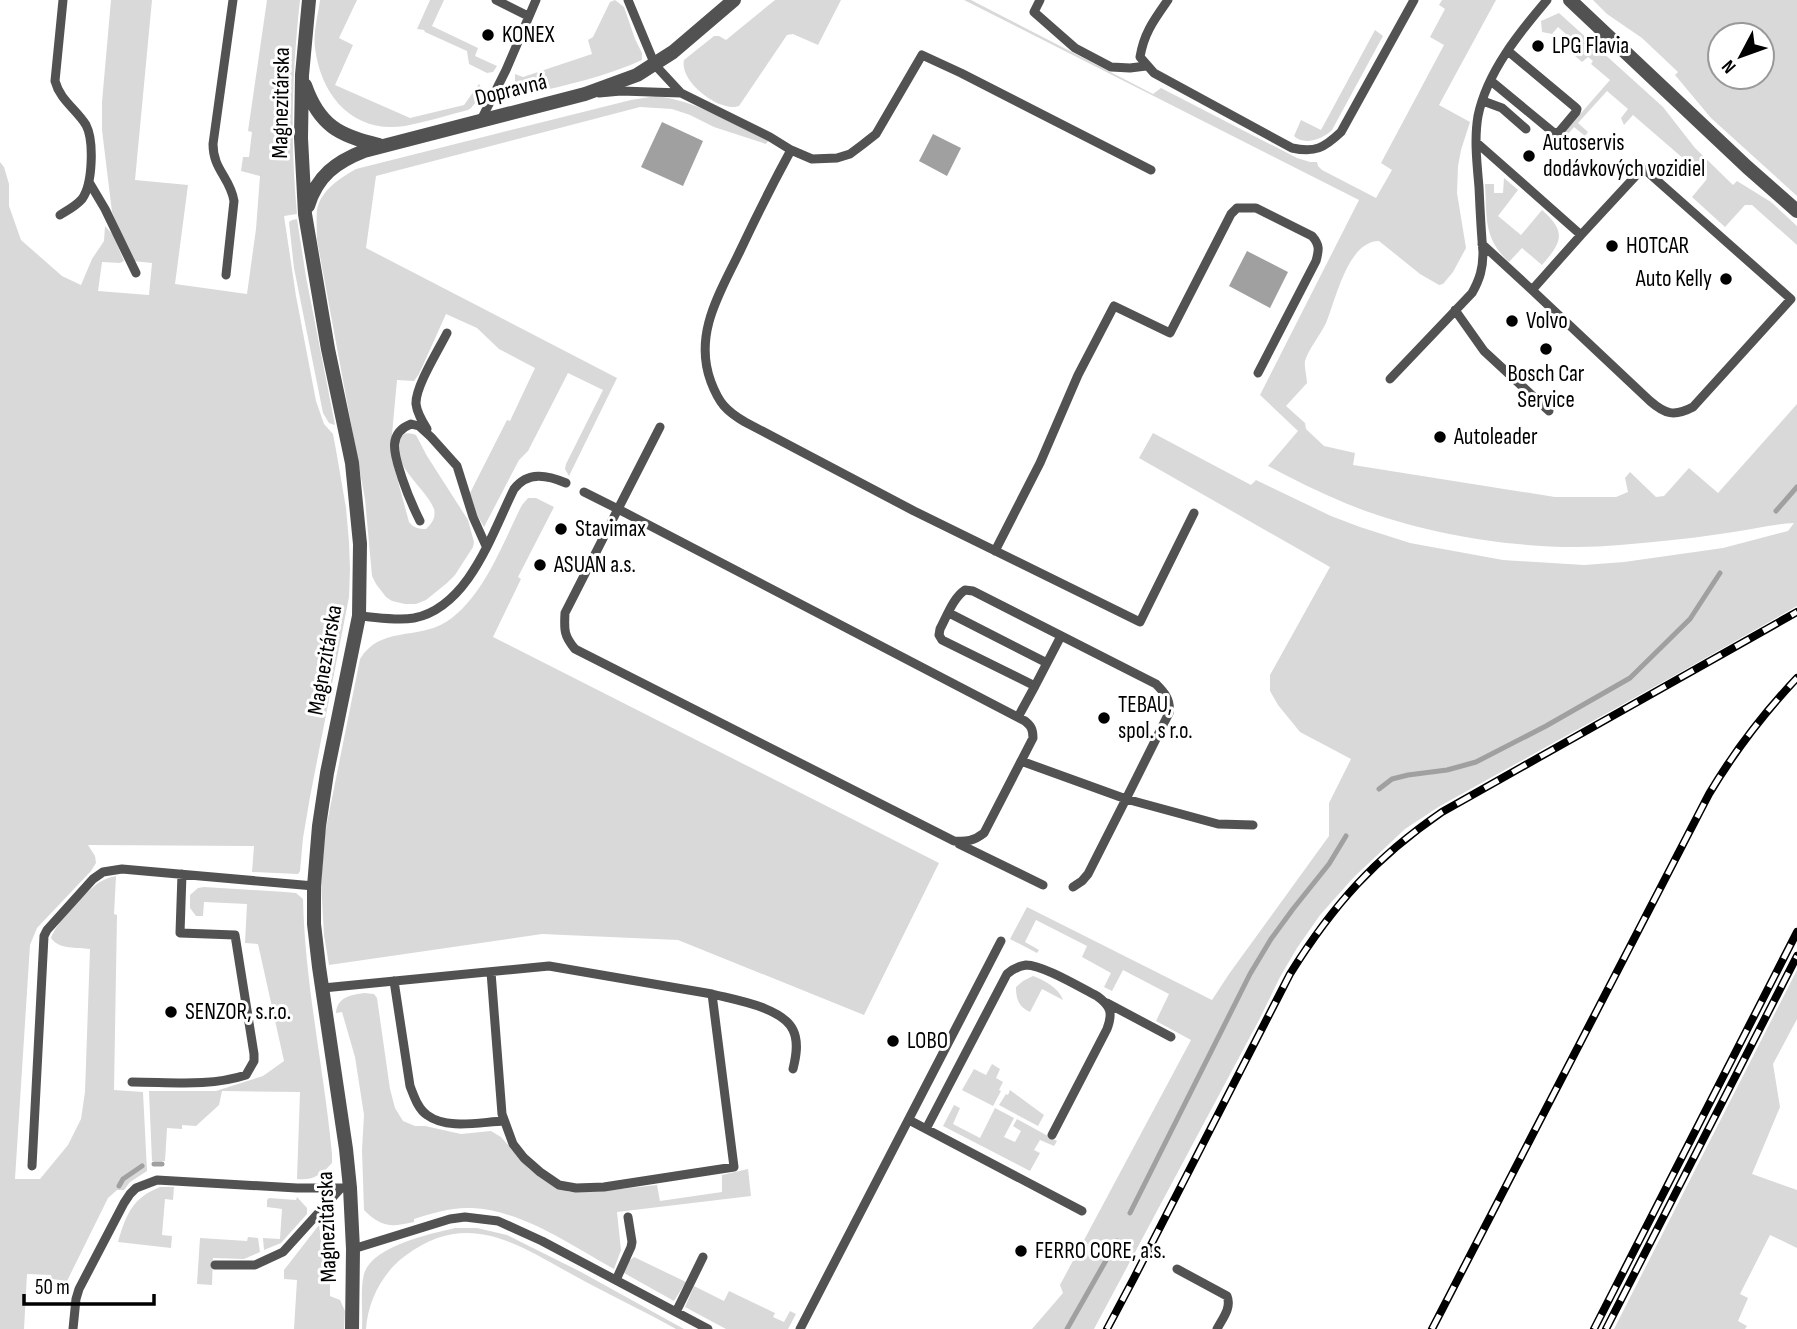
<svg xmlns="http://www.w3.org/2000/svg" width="1797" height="1329" font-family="'Sofia Sans Condensed',sans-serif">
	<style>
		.green { fill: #d9d9d9; fill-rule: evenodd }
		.water { fill: #a0a0a0 }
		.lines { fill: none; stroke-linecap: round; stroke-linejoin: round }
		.stream { stroke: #a0a0a0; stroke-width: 5 }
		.lane { stroke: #525252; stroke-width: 9 }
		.street { stroke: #525252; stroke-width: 14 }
		.rail-casing { stroke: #000; stroke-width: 8 }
		.rail { stroke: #fff; stroke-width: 5; stroke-dasharray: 16; stroke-linecap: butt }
		.poi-dot { fill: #000; stroke: #fff; stroke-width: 2.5 }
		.labels { text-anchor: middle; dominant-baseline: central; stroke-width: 6; stroke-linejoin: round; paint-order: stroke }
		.poi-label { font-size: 23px; fill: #000; stroke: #fff; text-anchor: start }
		.street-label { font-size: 23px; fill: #000; stroke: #fff }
	</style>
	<rect width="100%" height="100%" fill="#fff"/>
	<path class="green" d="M111,0H152L135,180L188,185L175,284L247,294L256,229L260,176L241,171L243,157H249L252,132L248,131L267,0H300C292,73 290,141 297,214L284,216L296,296L316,401L324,424L333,434L336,450L346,508L349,542L350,569L349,597L310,797L303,838L300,871L298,874L252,872L254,846L88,845L95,856L96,863L91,871L37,928L30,945L15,1179H40L68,1145L81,1119L85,1092L90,949C77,947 59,950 51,938C55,924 87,890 100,882C105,879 110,877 116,876L114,914L117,915L114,1090L143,1092L147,1171L130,1182L124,1190H117L108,1198L67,1281L52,1279L51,1275L27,1274L24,1329H0V162L4,167L9,184V206L21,240L62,276L81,285L92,259L104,241L105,226L113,235L124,261L120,263L102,262L98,291L149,295L152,263L133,261L112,212L102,130V102Z
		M320,0H357L339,38L353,45L335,85L410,118L464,105L479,84L484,92L471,108L468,110C448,115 426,122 405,126C353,134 321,96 315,48C313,33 318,15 320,0Z
		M430,0H444L432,26L478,48L475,56L497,66L493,72L487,73L469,64L467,51L425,32L424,30L417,29Z
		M615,0L624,7L635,39L642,53V60C607,76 567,85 528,94L515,81V74L523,77L592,54L588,40L593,37L610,2Z
		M775,0H841L818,45L793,34L787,35L739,106C720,113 679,82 684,60L714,36H719L726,40Z
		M964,0H971L1153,94L1161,88L1297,158L1310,162H1317L1318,166L1322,170L1376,198L1392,170L1381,163L1444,45L1430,37L1445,9L1439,5L1442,0H1496L1439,105L1470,122L1461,150L1458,166L1457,193L1466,248L1453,272L1443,284L1439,285L1420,274L1379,241C1348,241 1336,299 1326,323C1321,334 1308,350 1305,361C1304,367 1307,377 1307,383L1286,406L1305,423L1306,429L1324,446L1355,453L1353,465L1555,497H1616L1628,492L1625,478L1630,472L1656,497L1664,496L1689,468L1718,493L1797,404V606L1679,673L1440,806L1405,829L1354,877L1320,915L1297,948L1280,977L1259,1020L1094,1329H1032L1063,1293L1060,1285L1191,1040L1156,1021L1169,994L1123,970L1112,991L1104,987L1111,973L1082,957L1087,946L1036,920L1025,942L1039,950L1037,953L1010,939L1027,907L1212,1000L1229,974L1329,836V803L1351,759L1300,732L1278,705L1270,691V675L1330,567L1139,458L1153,433L1251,485L1256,480L1331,516L1360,527L1410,543L1503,560L1584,565L1624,562L1723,548L1788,531L1794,523C1770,524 1745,531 1720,534C1687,539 1654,542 1620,545C1534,553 1424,536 1345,503C1318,492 1293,479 1268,466L1298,431L1260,395L1359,200Z
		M1593,0H1797V196L1711,118L1675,75L1678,72L1642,38L1607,14ZM1720,35H1762V77H1720Z
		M1559,13L1663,107L1695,148L1733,185L1737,181L1771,202L1797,226V245L1752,205H1745L1725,227L1692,197L1707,179L1633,115L1624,125L1621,118L1628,109L1607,91L1578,123L1588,132L1585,136L1574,127L1557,147L1554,144L1610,80L1591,64L1593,61L1588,57L1582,62L1560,43L1567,35L1558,27L1552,34L1542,32L1541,21Z
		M1375,30L1383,36L1332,130C1323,139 1304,146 1294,136L1301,120L1321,130Z
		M656,96C697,101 732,123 768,141L766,144L714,127L690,115L672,109L640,107L376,176L366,248L617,378L569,476L565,469L566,464L603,390L568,373L528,451L519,460L484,527L477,515L470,493L507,420L510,421L535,368L499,349L477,328L446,314L419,374L414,381L397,380L391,445L393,463L409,522C414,528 418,529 426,529C432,523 436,518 434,509C428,490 385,460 401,437C405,432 410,433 416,435L427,456L468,520L474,542L473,547L455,575L447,583L426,600L416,604H405L392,601L386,597L376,584L372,576L365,499L317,240C317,230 316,220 317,210C321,190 340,178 356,169L631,100Z
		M1504,178L1518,190L1498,216L1521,235L1542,210C1567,232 1562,242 1542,265L1522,248L1509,262C1483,238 1487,217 1485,184H1494V193H1503Z
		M297,219L306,277L335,425L329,423L323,413L294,268L289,222L292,220Z
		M528,498H536L554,507L518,577L521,579L493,637L939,863L864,1015L678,940L542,934L329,965L324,935L321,883L325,833L360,659C380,626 417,640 446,622C484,597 502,544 522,505Z
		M204,887L285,892L296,893L303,899C305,985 324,1069 332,1154V1163C322,1174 313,1181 297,1179L300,1092L222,1091L219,1105L196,1126L182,1125V1129L167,1128L165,1161H152L149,1091H216L263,1076L284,1061L258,944L245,943L247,904L204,902L203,916H196L190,908V895L198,888Z
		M1797,970V1019L1773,1064L1780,1107L1752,1174L1797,1190V1248L1770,1235L1740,1294L1748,1298L1738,1321L1747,1326L1745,1329H1614Z
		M1033,976C1044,980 1059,988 1063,1000L1042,989L1030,1012C1019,1007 1016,1000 1016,987L1023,981Z
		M364,993L374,994L377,998L390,1089L395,1108L403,1121L415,1126H425L461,1134L491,1131L501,1137L529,1169L551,1184L569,1192H593L657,1185L660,1201L722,1192V1175L748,1169L751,1196L617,1212L621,1250L614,1269C571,1245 521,1210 472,1208C452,1207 432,1213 414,1219V1222C391,1227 382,1228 364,1210L362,1150L364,1115L355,1057L342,1012L336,1013C337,997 351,995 364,993Z
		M992,1064L1000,1069L996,1078L1003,1082L999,1090L1001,1091L993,1106L962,1090L974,1069L986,1075Z
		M1010,1090L1044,1115L1038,1126L999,1105L1006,1094L1008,1095Z
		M954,1105L960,1108L953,1124L980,1138L995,1108L1014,1118L1004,1137L1015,1142L1021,1131L1013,1126L1017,1119L1057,1141L1054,1146L1040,1140L1034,1150L1040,1153L1030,1171L943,1126Z
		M160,1187H174L173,1200L165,1199L162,1235L172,1236L171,1248L118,1242C126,1215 132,1198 160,1187Z
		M297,1197L307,1208V1214L281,1243L264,1250L263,1238L280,1239L282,1209L267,1207V1200L269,1198L296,1200Z
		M319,1225L323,1253H330V1296L340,1300L345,1311L344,1329H294L297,1280L284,1279V1270Z
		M455,1228H477L507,1235L581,1272L684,1329H676C646,1312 616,1298 586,1282C525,1250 472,1205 405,1256C382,1273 368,1301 366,1329H362C363,1313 360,1289 364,1274C372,1246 430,1234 455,1228Z
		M248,1237L258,1238L260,1252L244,1259L213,1258L212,1285L197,1284L200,1238L247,1241Z
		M634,1257L686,1282L674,1301L624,1273L629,1261Z
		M694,1286L724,1301L729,1291L775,1313L773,1317L784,1322L790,1311L796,1314L788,1329H726L685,1307Z"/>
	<path class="water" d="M662,122L703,141L683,186L641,167Z
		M933,134L961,148L947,176L919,161Z
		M1247,251L1288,272L1270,308L1229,286Z"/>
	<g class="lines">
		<path class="stream" d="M1776,511L1797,487
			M1379,789L1392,779L1408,775L1447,770L1476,762L1546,726L1630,678L1690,619L1720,573
			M154,1164H162
			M119,1186L123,1179L142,1166
			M1130,1213L1250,974L1271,939L1293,909L1329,864L1346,836
			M1067,1329L1117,1241"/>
		<path class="lane" d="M496,0L528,16
			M628,0L655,65L681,93
			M1040,0L1034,12L1075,48L1111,67L1130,68L1146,66
			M1168,0C1154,20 1144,33 1140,57L1154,73L1292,148C1315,153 1324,148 1341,132L1414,0
			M1491,81L1554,133L1560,131L1576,112L1577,109L1575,107L1508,51
			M599,93L621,91L681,93L770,137L791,150C773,183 756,217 740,251C720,293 693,334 711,382C719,403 726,411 745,422L914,511L1140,622L1194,513
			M1483,101L1502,108L1526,129
			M480,122L506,70L536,0
			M1477,143L1581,235L1643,168L1791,299L1693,407C1674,417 1665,414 1650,401L1532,290L1581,235
			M791,150L812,159L837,158L850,154L862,145L876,134L922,55L961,73L1151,170
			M89,182L105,209L136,273
			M60,215C68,210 76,206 82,199C93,184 94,140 86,125C76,109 60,100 55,81L63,0
			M1482,244L1532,290
			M226,275L234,201C230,177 213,170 213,144L233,0
			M1455,310L1484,351L1549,411
			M1390,379L1472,293C1480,279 1483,268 1483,252C1481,231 1480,209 1479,187C1477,164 1474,139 1478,116C1487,72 1519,33 1547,0
			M427,429C422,421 417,413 416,404C415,387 439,349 447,333
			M584,492L618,509L565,613C564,630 564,636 575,649L954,841C966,842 974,841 984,833L1033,738C1033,729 1031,726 1025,721L618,509L660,427
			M420,521C413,507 407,493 402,478C396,458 385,434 411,424L419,426L431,437L457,466L473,517L486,546
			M995,551L1040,463L1078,375L1114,306L1170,333L1231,214L1237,208H1256L1312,236C1320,245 1319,250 1316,261L1258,373
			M949,613L1047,663
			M359,616C377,617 396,621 414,618C469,607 492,533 514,489C528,471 547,475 566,483
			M1035,686L1061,636
			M1018,717L1035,686L942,640L939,635L940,629C947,616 953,598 965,590L973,591L1156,684C1165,693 1171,700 1169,713L1126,799L1218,824L1253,825
			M1021,761L1126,799L1088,874L1082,881L1073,887
			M959,844L1043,885
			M394,981L410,1086C414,1096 418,1109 427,1115C447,1130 480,1122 504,1121
			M323,988L549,966L712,994L734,1167L604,1187L576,1188L559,1185L540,1172L524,1158L513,1144L502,1114L491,972
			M712,994C735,1000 782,1007 793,1030C799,1042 796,1057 793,1069
			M1107,1003L1171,1037
			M132,1082C170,1082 209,1087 246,1075L254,1061V1054L235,935L180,933L182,874
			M909,1120L1082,1211
			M926,1129L1007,974C1013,969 1018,966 1026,965C1043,965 1081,988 1097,996C1111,1006 1113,1013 1107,1029L1052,1135
			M32,1166L44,936L47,930L93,879L103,872L122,869L314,886
			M353,1249L450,1219L465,1217L498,1221L542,1241L708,1329
			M215,1265H255L283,1252L341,1188
			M1177,1269L1227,1296C1232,1308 1222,1319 1217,1329
			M616,1280L631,1247L632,1242L628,1217
			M676,1312L703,1257
			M73,1329L76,1299L79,1289L124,1203L130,1194L136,1188L157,1180L297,1188H350
			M800,1329L1001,941"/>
		<path class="street" d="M309,0L302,75L301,138L305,214L328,349L352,463L360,544L359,616L327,773L319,826L314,886V924L319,967L346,1149L350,1188L353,1249L352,1329
			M1570,0L1747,167L1797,211
			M305,85C319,125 339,136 379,145
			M308,206C317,176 336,162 364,151L585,94L637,75L673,52L734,0"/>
		<defs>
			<path id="rail" d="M1107,1329L1134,1278L1290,974C1333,905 1375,858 1442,812L1797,612
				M1432,1329L1709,794C1734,752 1763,714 1797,678
				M1594,1329L1797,932
				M1606,1329L1797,956"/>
		</defs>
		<use href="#rail" class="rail-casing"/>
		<use href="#rail" class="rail"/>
	</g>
	<g class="poi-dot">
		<circle cx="488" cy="35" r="7"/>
		<circle cx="1538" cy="46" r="7"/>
		<circle cx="1529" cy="156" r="7"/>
		<circle cx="1612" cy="246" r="7"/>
		<circle cx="1726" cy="279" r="7"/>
		<circle cx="1512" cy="321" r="7"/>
		<circle cx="1546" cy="349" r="7"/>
		<circle cx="1440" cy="437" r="7"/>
		<circle cx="561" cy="529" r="7"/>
		<circle cx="540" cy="565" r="7"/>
		<circle cx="1104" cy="718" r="7"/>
		<circle cx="171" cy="1012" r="7"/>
		<circle cx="893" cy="1041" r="7"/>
		<circle cx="1021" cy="1251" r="7"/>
	</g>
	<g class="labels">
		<g class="poi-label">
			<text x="502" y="35">KONEX</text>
			<text x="1552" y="46">LPG Flavia</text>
			<text x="1543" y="143">Autoservis<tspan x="1543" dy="26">dodávkových vozidiel</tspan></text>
			<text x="1626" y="246">HOTCAR</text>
			<text x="1712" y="279" text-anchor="end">Auto Kelly</text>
			<text x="1526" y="321">Volvo</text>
			<text x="1546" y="374" text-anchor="middle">Bosch Car<tspan x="1546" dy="26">Service</tspan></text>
			<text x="1454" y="437">Autoleader</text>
			<text x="575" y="529">Stavimax</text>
			<text x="554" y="565">ASUAN a.s.</text>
			<text x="1118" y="705">TEBAU,<tspan x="1118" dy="26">spol. s r.o.</tspan></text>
			<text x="185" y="1012">SENZOR, s.r.o.</text>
			<text x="907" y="1041">LOBO</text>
			<text x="1035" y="1251">FERRO CORE, a.s.</text>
		</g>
		<g class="street-label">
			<text transform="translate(511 90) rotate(-14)">Dopravná</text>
			<text transform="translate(281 103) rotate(-89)">Magnezitárska</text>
			<text transform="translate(325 660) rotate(-80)">Magnezitárska</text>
			<text transform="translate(327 1227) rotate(-92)">Magnezitárska</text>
		</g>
	</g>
	<g transform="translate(1741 56) rotate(229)"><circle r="33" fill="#ffffff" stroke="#999999" stroke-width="2"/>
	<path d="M0-5L12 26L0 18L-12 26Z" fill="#000000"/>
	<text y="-10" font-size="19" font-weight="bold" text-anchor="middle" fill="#000000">N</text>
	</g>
	<path d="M24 1294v10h130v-10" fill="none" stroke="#000000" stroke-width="3.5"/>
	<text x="35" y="1294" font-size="21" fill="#000000" stroke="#ffffff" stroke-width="5" paint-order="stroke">50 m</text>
</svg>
